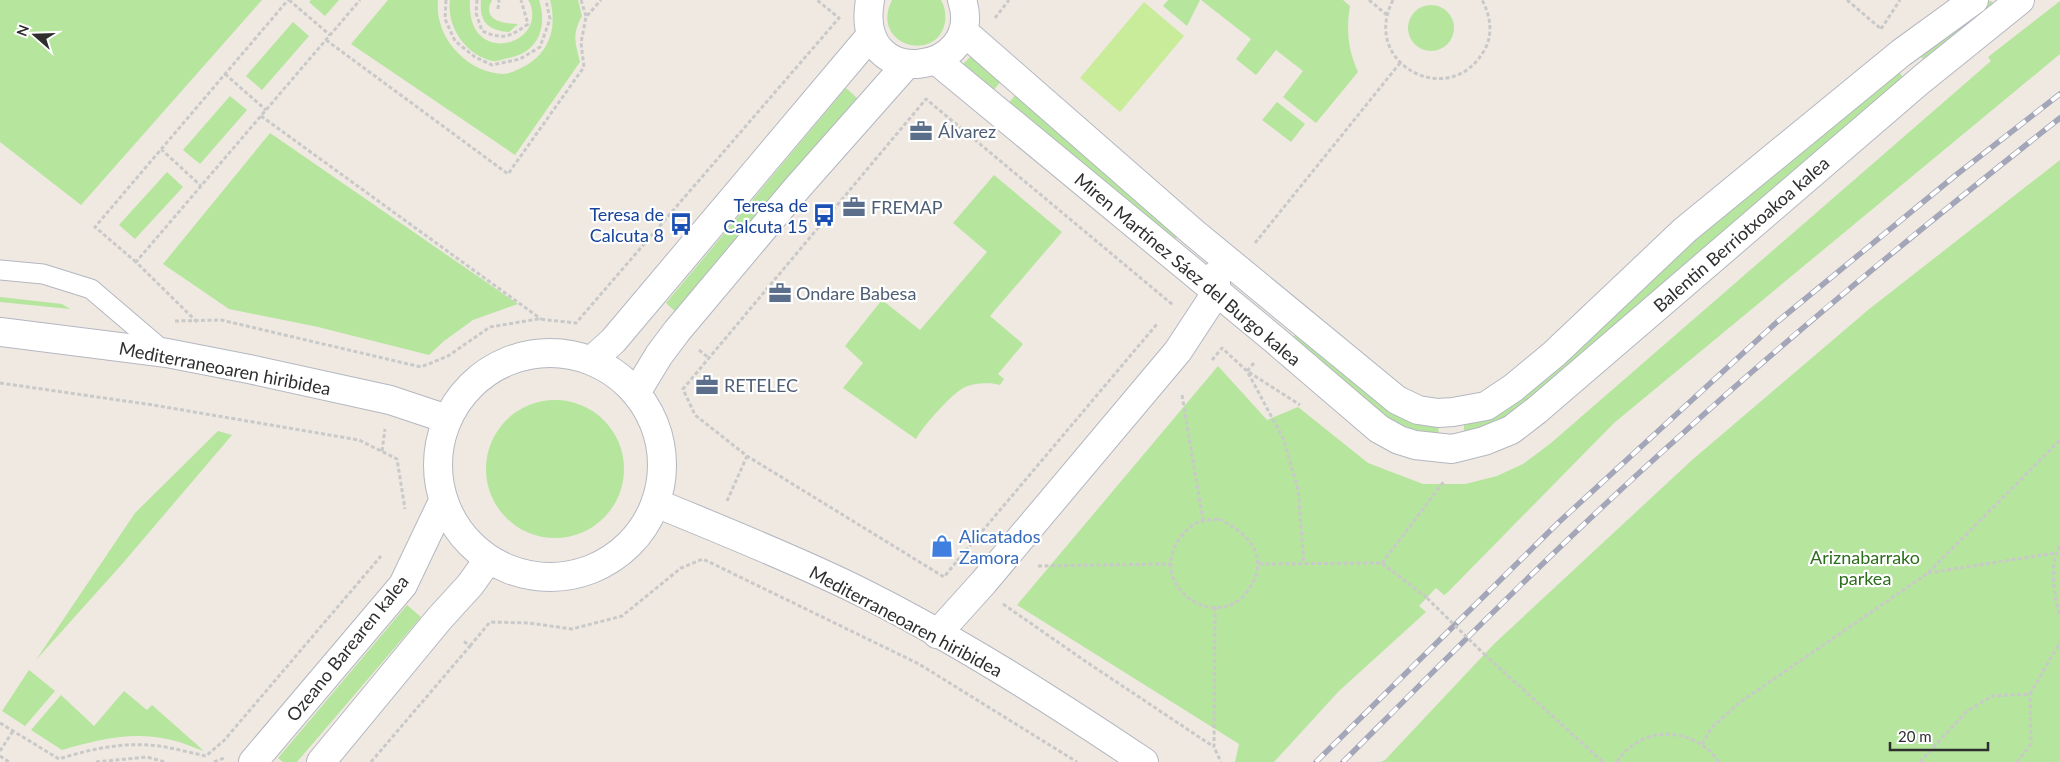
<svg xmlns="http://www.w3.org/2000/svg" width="2060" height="762" font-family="Lato,sans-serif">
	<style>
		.green { fill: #b6e59e }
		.pitch { fill: #c9ec9a }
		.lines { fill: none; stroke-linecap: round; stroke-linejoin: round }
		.service-casing { stroke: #b4b7c1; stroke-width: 21 }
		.minor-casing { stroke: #b4b7c1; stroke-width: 30 }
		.path { stroke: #c9c9c9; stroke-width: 3; stroke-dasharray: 4 2.5; stroke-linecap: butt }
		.service { stroke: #fff; stroke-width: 19 }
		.minor { stroke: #fff; stroke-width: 28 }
		.rail-casing { stroke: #a3a6b8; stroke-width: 5.5 }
		.rail { stroke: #fff; stroke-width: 4; stroke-dasharray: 11; stroke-linecap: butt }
		.path-bridge { stroke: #c9c9c9; stroke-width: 3; stroke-dasharray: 4 2.5; stroke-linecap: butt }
		.labels { text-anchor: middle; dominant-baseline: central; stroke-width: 4.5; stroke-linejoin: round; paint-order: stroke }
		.service-label { font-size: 18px; fill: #4e5e75; stroke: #fff; text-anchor: start }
		.transit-label { font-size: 18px; fill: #164399; stroke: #fff; text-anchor: end }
		.street-label { font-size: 18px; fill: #2e2e2e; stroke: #fff }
		.shop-label { font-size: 18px; fill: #366cbe; stroke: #fff; text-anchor: start }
		.park-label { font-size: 18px; fill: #2c6e1b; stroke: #fff }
	</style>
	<rect width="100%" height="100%" fill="#efe9e1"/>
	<path class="green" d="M0,0H262L81,205L0,142Z
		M311,0H339L325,16L309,2Z
		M388,0H438C434,37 467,73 504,74C509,74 514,71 519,69C548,56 558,30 550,0H578L582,16C572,34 575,42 580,62L515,155L351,44Z
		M450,0H470C466,63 537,49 532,11C531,6 531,4 528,0H539C548,27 538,53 508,58C503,59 497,62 493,61C466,56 446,26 450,0Z
		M481,0H492C481,20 504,24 518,24L509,32C488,30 479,22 481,0Z
		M892,0H941C945,7 946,14 945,22C938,64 869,46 892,0Z
		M1168,0H1200L1187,26L1163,6Z
		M1201,0H1343L1350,6C1346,30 1348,50 1358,72L1316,123L1283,97L1303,71L1276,50L1256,75L1236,59L1251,39Z
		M1991,1L1997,7L1927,64L1917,52L1980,3Z
		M2060,1V54L1614,423L1448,592L1444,595L1436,588L1419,606L1426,612L1339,691L1274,762H1235L1239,744L1017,605L1218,366L1267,420L1298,407L1368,463L1423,484H1465L1497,476L1523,464L1551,443L1991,61L1988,57Z
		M1408 28a23 23 0 1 1 46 0a23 23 0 1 1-46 0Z
		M293,22L309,36L262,90L246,76Z
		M972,55L1002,80L992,92L961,66Z
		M1897,68L1905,81L1752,206L1526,408L1501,423L1464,435V425L1481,421L1689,238Z
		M846,88L857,98L677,313L666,303Z
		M1017,93L1182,231L1172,243L1007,105Z
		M230,96L247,110L200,164L183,150Z
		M1277,102L1305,124L1291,142L1262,120Z
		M270,133L518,304L473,320L444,341L429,355L318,327L229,309L163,264Z
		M2060,160V762H1381L1385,760L1494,644L1692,460L1868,310Z
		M167,172L183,187L135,239L119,225Z
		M994,175L1062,232L990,316L1023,344L998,374L1004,379L1000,385C990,382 974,383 965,387C952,393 923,426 916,439L843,388L863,363L845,346L882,300L920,330L987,252L953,223Z
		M0,297L62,304L70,309L0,302Z
		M1299,331L1438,425L1439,436L1419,433L1400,427L1379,415L1289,341Z
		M486 469a69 69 0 1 1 138 0a69 69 0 1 1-138 0Z
		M218,431L232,435L123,563L36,660L135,513Z
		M407,605L421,617L297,762H283L278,758Z
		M29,670L55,691L25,726L2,711Z
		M124,691L147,710L152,705L204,751C192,747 179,741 167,739C131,731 96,740 62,750L31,730L61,695L94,726Z"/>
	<path class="pitch" d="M1144,2L1184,36L1120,112L1080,78Z"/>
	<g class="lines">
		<defs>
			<path id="service" d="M0,270L43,274L91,289L166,353"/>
			<path id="minor" d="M870,0C853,95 987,75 962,0
				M963,31L1194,233L1397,400L1418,410L1438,413L1453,412L1486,406L1513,388L1554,354L1685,230L1901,53L1974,0
				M937,61L1275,340L1379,429L1399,440L1415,445L1452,449L1484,441L1511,430L1537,410L1922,79L2020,0
				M0,332L167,353L249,369L390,400L447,419
				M438 465a112 112 0 1 1 224 0a112 112 0 1 1-224 0Z
				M592,360L613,341L871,35
				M636,393L659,355L677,331L798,187L906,65
				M656,503C721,530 787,556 851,587C953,637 1050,699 1144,762
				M937,634L983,583L1178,351L1216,293V275
				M253,762L403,585L443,501
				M321,762L439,619L470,585L488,560"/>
		</defs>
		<use href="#service" class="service-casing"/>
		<use href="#minor" class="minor-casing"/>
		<path class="path" d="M289,0L330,35
			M446,0L445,19L455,41L475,57L492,65L520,59L540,47L550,19L546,0
			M477,0L476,13L482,31C503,40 510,37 528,24L521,0
			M581,0L586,16
			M1369,0L1387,15
			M1393,0C1359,65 1453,113 1486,47C1493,32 1490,14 1482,0
			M1847,0L1880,28L1879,29
			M498,9L499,0
			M995,18L1009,0
			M1881,29L1900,0
			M326,40L508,174L584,67L581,43L586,17L601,0
			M225,74L266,110
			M261,116L541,319
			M161,149L201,186
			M1255,243L1400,63
			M136,262L95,227L288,0
			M175,321L221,320L421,367L448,356L490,327L538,319L576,323L839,18L817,0
			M197,322L136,262L360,0
			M699,350L709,358
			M1212,360L1222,348L1247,371L1283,438L1298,489L1304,564
			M1254,363L1247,371L1300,405
			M0,383L153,405L359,440L397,459L405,509
			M1182,395L1203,520
			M382,451L385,429
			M727,501L747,456
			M1219,519C1251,534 1272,560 1246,593C1215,632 1146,586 1180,538C1193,521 1198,521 1219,519Z
			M2060,546C2049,562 2054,598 2060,616
			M957,561L1157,324
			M1382,563L1445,480
			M961,564L957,561L944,577L747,456L695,415L683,389L926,99L1173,305
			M1259,564L1382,563L1427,598
			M1038,566L1169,564
			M1928,573L2055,553
			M1003,604L1085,661L1214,747
			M1215,607L1214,747L1221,762
			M470,646L490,622L529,623L572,629L622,616L681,568L703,559L919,664L1077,762
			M1484,654L1603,762
			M0,723L59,759C87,750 118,743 148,745C167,746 187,752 206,756L228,737
			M227,737L381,556
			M1702,744L1712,727L1739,703L1928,573L2060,440
			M0,751L13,731
			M0,756L9,762
			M96,762L147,757L165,762
			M214,762L224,758
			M371,762L470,646L462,640
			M1617,762C1641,724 1694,726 1719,762
			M1920,762L1966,712L1992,696L2030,694L2060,642
			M2017,762L2031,744L2030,694"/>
		<use href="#service" class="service"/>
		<use href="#minor" class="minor"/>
		<defs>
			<path id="rail" d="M1316,762L1559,522L1777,322L1956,175L2060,94
				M1343,762C1454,651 1564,539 1681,435C1803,324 1931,220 2060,118"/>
		</defs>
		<use href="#rail" class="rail-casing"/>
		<use href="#rail" class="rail"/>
		<path class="path-bridge" d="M1427,598L1484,654"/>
	</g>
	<defs>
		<symbol id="office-bare" viewBox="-9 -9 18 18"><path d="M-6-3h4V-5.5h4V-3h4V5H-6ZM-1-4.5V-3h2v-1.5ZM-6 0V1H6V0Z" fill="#5c6f8a" stroke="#fff" stroke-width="2.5" paint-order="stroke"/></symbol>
		<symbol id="bus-bare" viewBox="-9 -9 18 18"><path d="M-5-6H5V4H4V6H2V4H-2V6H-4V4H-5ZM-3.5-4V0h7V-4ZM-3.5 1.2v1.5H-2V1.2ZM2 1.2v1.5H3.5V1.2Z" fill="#1a4fb4" stroke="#fff" stroke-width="2.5" paint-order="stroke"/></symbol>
		<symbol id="shop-bare" viewBox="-9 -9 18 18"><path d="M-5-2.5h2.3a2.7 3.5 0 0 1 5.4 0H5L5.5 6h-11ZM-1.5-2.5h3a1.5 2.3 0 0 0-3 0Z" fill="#3f7fe0" stroke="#fff" stroke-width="2.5" paint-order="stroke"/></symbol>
	</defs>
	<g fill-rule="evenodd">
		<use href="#office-bare" x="905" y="115" width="32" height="32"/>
		<use href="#office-bare" x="838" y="191" width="32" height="32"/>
		<use href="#bus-bare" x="808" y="199" width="32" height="32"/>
		<use href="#bus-bare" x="665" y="208" width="32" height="32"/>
		<use href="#office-bare" x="764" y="277" width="32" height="32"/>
		<use href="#office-bare" x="691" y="369" width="32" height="32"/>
		<use href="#shop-bare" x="926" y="530" width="32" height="32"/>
	</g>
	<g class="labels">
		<g class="service-label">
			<text x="938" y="131">Álvarez</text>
			<text x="871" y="207">FREMAP</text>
			<text x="796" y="293">Ondare Babesa</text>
			<text x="724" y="385">RETELEC</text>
		</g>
		<g class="transit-label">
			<text x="808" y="205">Teresa de<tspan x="808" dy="21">Calcuta 15</tspan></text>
			<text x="664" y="214">Teresa de<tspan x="664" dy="21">Calcuta 8</tspan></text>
		</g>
		<g class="street-label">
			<text transform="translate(1741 234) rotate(-41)">Balentin Berriotxoakoa kalea</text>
			<text transform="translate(1188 269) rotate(40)">Miren Martínez Sáez del Burgo kalea</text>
			<text transform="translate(225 368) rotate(11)">Mediterraneoaren hiribidea</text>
			<text transform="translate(906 621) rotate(28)">Mediterraneoaren hiribidea</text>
			<text transform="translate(347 648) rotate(-51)">Ozeano Barearen kalea</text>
		</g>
		<g class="shop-label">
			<text x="959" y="536">Alicatados<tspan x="959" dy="21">Zamora</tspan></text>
		</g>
		<g class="park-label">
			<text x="1865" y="557">Ariznabarrako<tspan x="1865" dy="21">parkea</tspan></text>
		</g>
	</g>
	<g transform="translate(35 35) rotate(290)" stroke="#ffffff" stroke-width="4" paint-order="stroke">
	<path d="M0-4L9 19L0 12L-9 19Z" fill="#2e2e2e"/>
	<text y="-8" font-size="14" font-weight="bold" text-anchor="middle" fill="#2e2e2e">N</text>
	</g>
	<path d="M1890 742v8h98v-8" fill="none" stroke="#2e2e2e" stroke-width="2.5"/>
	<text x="1898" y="742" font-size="15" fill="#2e2e2e" stroke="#ffffff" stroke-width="4" paint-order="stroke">20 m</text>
</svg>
